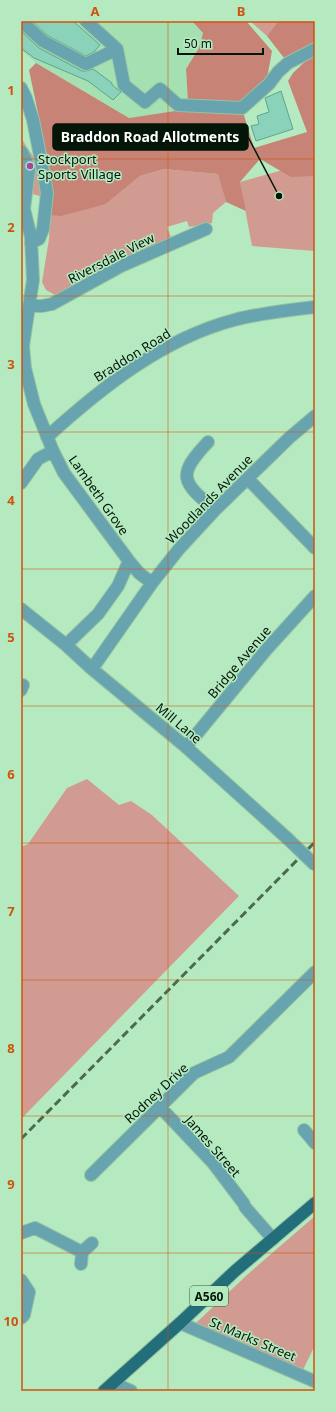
<svg xmlns="http://www.w3.org/2000/svg" width="336" height="1412" font-family="'Noto Sans',sans-serif">
	<style>
		.built { fill: #a4e0b1 }
		.green { fill: #d29b91 }
		.forest { fill: #c68376 }
		.building { fill: #8bd2ba; stroke: #5ea48d }
		.lines { fill: none; stroke-linecap: round; stroke-linejoin: round }
		.minor-casing { stroke: #95c4a0; stroke-width: 14 }
		.major-casing { stroke: #95c4a0; stroke-width: 14 }
		.minor { stroke: #67a4b0; stroke-width: 12 }
		.major { stroke: #226e7a; stroke-width: 12 }
		.rail { stroke: #4a6a51; stroke-width: 3; stroke-dasharray: 8 4; stroke-linecap: butt }
		.minor-bridge-casing { stroke: #95c4a0; stroke-width: 14; stroke-linecap: butt }
		.minor-bridge { stroke: #67a4b0; stroke-width: 12 }
		.grid { fill: none; stroke: #d1520c; stroke-width: 1; stroke-opacity: 0.55 }
		.poi-dot { fill: #ab41a2; stroke: #b5eac1; stroke-width: 1.5 }
		.labels { text-anchor: middle; dominant-baseline: central; stroke-width: 3; stroke-linejoin: round; paint-order: stroke }
		.shield { fill: #b5eac1; stroke: #385640; stroke-width: 1 }
		.shield-label { font-size: 12px; font-weight: bold; fill: #031608 }
		.poi-label { font-size: 13px; fill: #031608; stroke: #b5eac1; text-anchor: start }
		.street-label { font-size: 13px; fill: #031608; stroke: #b5eac1 }
		.leader { fill: none; stroke: #031608; stroke-width: 1.5 }
		.callout-dot { fill: #031608; stroke: #b5eac1; stroke-width: 1.5 }
		.callout { fill: #031608; stroke: #031608; stroke-width: 1.5 }
		.callout-label { font-size: 14px; text-anchor: middle; font-weight: bold; fill: #fff }
		.neatline { fill: none; stroke: #d1520c; stroke-width: 1.5 }
		.grid-label { font-size: 13px; text-anchor: middle; font-weight: bold; fill: #d1520c }
	</style>
	<rect width="100%" height="100%" fill="#b5eac1"/>
	<path class="built" d="M21,21H192L203,33L199,48L186,69L188,109L129,118L36,63L21,50Z"/>
	<path class="green" d="M250,21H278L267,36Z
		M21,138L37,162L44,197L21,191Z
		M315,161V251L252,246L240,182Z
		M164,169L219,174L226,202L213,213L212,223L189,227L187,221L167,227L171,237L98,272L60,294L55,295L46,290L42,282L49,239L50,215L106,204L140,176Z
		M87,779L119,805L131,801L152,815L239,896L21,1119V847L28,844L67,788Z
		M315,1216V1345L303,1370L196,1323L248,1274Z"/>
	<path class="forest" d="M192,21H246L272,51L266,84L240,105L188,103L186,69L199,48L203,33Z
		M278,21H315V49L288,63L267,36Z
		M315,52V200L313,197V176L291,177L260,159L240,182L246,211L226,202L218,174L164,169L140,176L106,204L61,216L50,215L52,180L29,70L36,63L129,118L188,109L243,112L254,148L307,132L288,81L293,73Z"/>
	<path class="building" d="M32,21H73L100,45L94,52L86,56L47,35Z
		M21,31L39,48L82,71H86L93,69L96,71L112,83V85L121,92L113,100L88,81L34,58L21,48Z
		M281,91L293,129L256,141L251,126L259,124L257,116L269,112L265,98Z"/>
	<g class="lines">
		<defs>
			<path id="minor" d="M21,21L43,41L86,64L117,49
				M86,21L117,49L124,85L145,102L160,89L178,105L242,108L269,84L278,72L288,63L315,49
				M21,88L26,98L33,120L45,181L47,193L43,229L39,239L31,243
				M21,151L25,158L29,169L24,209L31,237L33,280L23,346L25,368L34,404L53,451L64,473L129,561L139,573L152,583
				M29,306H42L52,304L121,266L206,229
				M47,437C101,388 162,339 234,320C260,313 288,310 315,307
				M208,442C176,476 182,482 215,510
				M248,479L315,548
				M21,483L38,459L53,451
				M21,609L66,645L92,669L186,747L288,839
				M66,645L98,614L118,586L129,561
				M92,669L152,583L179,549L215,510L289,438L315,416
				M21,690L23,685
				M186,747L266,650L315,596
				M160,1107L213,1163L244,1204
				M304,1130L315,1143
				M91,1175L194,1073L229,1057L315,972
				M245,1207L273,1239
				M21,1233L35,1228L82,1252
				M81,1264L82,1252L92,1243
				M21,1280L29,1292L24,1315L21,1318
				M180,1323L314,1381
				M113,1383L131,1391"/>
			<path id="major" d="M104,1391L180,1323L235,1271L315,1203"/>
		</defs>
		<use href="#minor" class="minor-casing"/>
		<use href="#major" class="major-casing"/>
		<use href="#minor" class="minor"/>
		<use href="#major" class="major"/>
		<path class="rail" d="M21,1139L315,842"/>
		<defs>
			<path id="minor-bridge" d="M288,839L315,865"/>
		</defs>
		<use href="#minor-bridge" class="minor-bridge-casing"/>
		<use href="#minor-bridge" class="minor-bridge"/>
	</g>
	<path class="grid" d="M168,21V1391M21,159H315M21,296H315M21,432H315M21,569H315M21,706H315M21,843H315M21,980H315M21,1116H315M21,1253H315"/>
	<circle class="poi-dot" cx="30" cy="166" r="4"/>
	<g class="labels">
		<rect class="shield" x="190" y="1286" width="38" height="20" rx="3"/>
		<g class="shield-label">
			<text x="209" y="1296">A560</text>
		</g>
		<g class="poi-label">
			<text x="38" y="159">Stockport<tspan x="38" dy="15">Sports Village</tspan></text>
		</g>
		<g class="street-label">
			<text transform="translate(111 258) rotate(-27)">Riversdale View</text>
			<text transform="translate(132 355) rotate(-32)">Braddon Road</text>
			<text transform="translate(99 495) rotate(55)">Lambeth Grove</text>
			<text transform="translate(209 499) rotate(-46)">Woodlands Avenue</text>
			<text transform="translate(239 662) rotate(-50)">Bridge Avenue</text>
			<text transform="translate(179 723) rotate(40)">Mill Lane</text>
			<text transform="translate(156 1093) rotate(-43)">Rodney Drive</text>
			<text transform="translate(213 1146) rotate(49)">James Street</text>
			<text transform="translate(253 1339) rotate(23)">St Marks Street</text>
		</g>
	</g>
	<path class="leader" d="M279 196L248 137"/>
	<circle class="callout-dot" cx="279" cy="196" r="4"/>
	<rect class="callout" x="53" y="124" width="195" height="26" rx="4"/>
	<g class="callout-label">
		<text x="150" y="142">Braddon Road Allotments</text>
	</g>
	<rect width="336" height="1412" fill="none" stroke="#b5eac1" stroke-width="44"/>
	<path d="M178 48v6h85v-6" fill="none" stroke="#031608" stroke-width="2"/>
	<text x="184" y="48" font-size="12" fill="#031608" stroke="#b5eac1" stroke-width="3" paint-order="stroke">50 m</text>
	<rect x="22" y="22" width="292" height="1368" class="neatline"/>
	<g class="grid-label">
		<text x="95" y="16">A</text>
		<text x="241" y="16">B</text>
		<text x="11" y="95">1</text>
		<text x="11" y="232">2</text>
		<text x="11" y="369">3</text>
		<text x="11" y="505">4</text>
		<text x="11" y="642">5</text>
		<text x="11" y="779">6</text>
		<text x="11" y="916">7</text>
		<text x="11" y="1053">8</text>
		<text x="11" y="1189">9</text>
		<text x="11" y="1326">10</text>
	</g>
</svg>
